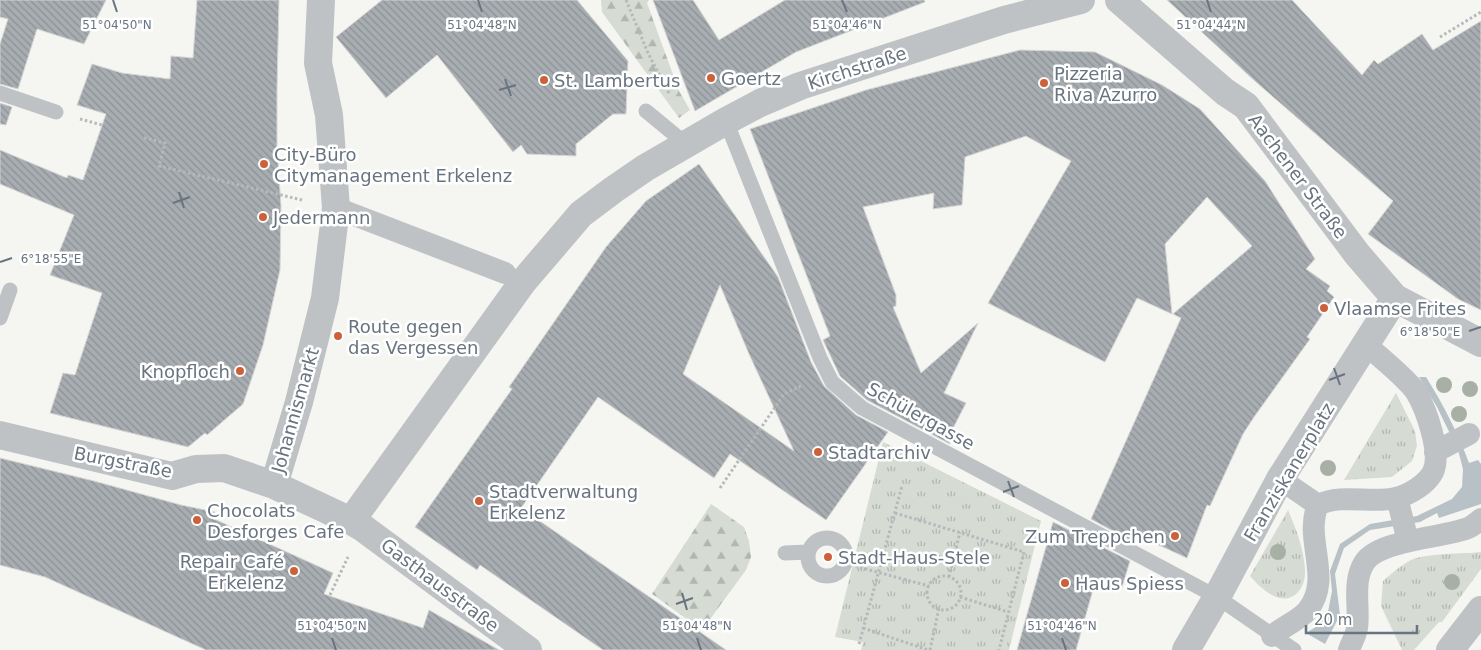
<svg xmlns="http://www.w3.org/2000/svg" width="1481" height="650" font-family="'DejaVu Sans',sans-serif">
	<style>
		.grass { fill: url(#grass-tufts) }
		.forest { fill: url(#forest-firs) }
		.water { fill: #b8c1c5 }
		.building { fill: url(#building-back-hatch); stroke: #d6d6d4; fill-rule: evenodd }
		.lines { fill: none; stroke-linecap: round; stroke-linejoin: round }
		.path { stroke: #b6b9bb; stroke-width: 3; stroke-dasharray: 2.5 2.5; stroke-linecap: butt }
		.service { stroke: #bfc2c5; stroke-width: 15 }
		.pedestrian { stroke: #bfc2c5; stroke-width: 22 }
		.minor { stroke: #bfc2c5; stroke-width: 28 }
		.tree { fill: #a8b0a5 }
		.ticks { fill: none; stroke: #68747f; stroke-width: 2 }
		.poi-dot { fill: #cb603b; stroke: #fff; stroke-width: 2 }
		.labels { text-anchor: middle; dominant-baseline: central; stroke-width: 5; stroke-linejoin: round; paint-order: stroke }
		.street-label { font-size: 18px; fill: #68747f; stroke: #fff }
		.poi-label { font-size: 18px; fill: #68747f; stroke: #fff; text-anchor: start }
		.ticks-label { font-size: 12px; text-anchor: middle; fill: #68747f; stroke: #fff; stroke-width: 5; stroke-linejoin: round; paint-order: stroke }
	</style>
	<defs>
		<pattern id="grass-tufts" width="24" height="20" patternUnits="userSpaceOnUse" patternTransform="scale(1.25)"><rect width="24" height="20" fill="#d6dbd4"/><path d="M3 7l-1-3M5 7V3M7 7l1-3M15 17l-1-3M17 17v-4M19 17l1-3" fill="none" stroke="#b1b6b1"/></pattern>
		<pattern id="forest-firs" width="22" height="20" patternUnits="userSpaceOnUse" patternTransform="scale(1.25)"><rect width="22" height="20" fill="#d6dbd4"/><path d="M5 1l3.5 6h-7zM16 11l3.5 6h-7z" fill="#b1b6b1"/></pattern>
		<pattern id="building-back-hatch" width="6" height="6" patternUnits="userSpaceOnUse" patternTransform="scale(1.25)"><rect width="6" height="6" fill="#a7adb1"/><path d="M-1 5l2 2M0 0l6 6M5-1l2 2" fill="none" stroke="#8c9195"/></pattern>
	</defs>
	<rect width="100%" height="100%" fill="#f5f5f2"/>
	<path class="grass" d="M1396,393L1415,431L1417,446L1412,461L1392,477L1344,480Z
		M883,442L1041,521L1009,650H861L863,642L835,637Z
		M1288,510C1296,529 1304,549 1305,570C1306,588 1293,605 1274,596C1265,592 1257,584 1250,576Z
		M1481,552V569L1442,622H1439L1414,650H1402L1381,606L1383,581C1392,573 1400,566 1411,560C1427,553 1462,554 1481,552Z"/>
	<path class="forest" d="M601,0H649L647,3L679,91L690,110L679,118L602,12Z
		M711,504L744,527L749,541L751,557L746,570L702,630L652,594Z"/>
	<path class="water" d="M1419,377H1426C1443,404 1458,433 1469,463L1478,460L1481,464V504L1439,518L1437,513L1420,522L1370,530L1344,548L1335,574L1340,615L1325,644L1306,633L1319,625L1328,612L1332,591L1330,571L1340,544L1370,524L1417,516L1452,499L1462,487L1463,469L1458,450L1437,407Z"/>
	<path class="building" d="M0,0H106L84,44L37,29L18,89L0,84V44L8,19L0,17Z
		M197,0H279L277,89V147L281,206L280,270L263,345L243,404L207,435L205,433L188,447L50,413L63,373L75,375L102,293L50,275L74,215L0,184V150L67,178L68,175L83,180L106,114L77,105L92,64L122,73L170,79L171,56L193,58Z
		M382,0H577L628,61L626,114H613L576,144V156L527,154L521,145L513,152L437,55L386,98L336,37Z
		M653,0H693L719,40L785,0H924L925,2L796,52L695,111Z
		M1167,0H1292L1362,75L1374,60L1378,64L1422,34L1433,50L1481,21V310L1458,299L1368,234L1393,201L1256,82Z
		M1020,50L1095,52L1162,85L1200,109L1265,181L1315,259L1306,269L1330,286L1327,291L1334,297L1307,337L1310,339L1254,417L1243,434L1210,506L1207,505L1187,558L1137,535L1135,543L1091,519L1181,318L1173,314L1252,246L1207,197L1165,244L1172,314L1137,298L1105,362L988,303L1071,161L1026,136L965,157L962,205L933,209L934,193L863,207L896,295V306L893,307L921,373L978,323L944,393L966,403L948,438L950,444L867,400L840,376L823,340L830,336L750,129L866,90Z
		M0,103L12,107L6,125L0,124Z
		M699,164L778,277L811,362L824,386L856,415L888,432L826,520L730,454L714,478L598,397L521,508L726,650H603L480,565L477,570L415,527L512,389L509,387L606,247L646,201ZM720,285L749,354L794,451L683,374Z
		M0,458L94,481L181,505L215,512L212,518L333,573L324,594L423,628L429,610L499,650H206L45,577L0,565Z
		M1053,522L1130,561L1122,587L1096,579L1076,650H1017Z"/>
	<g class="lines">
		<path class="path" d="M626,0L648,53L669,93
			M1440,37L1481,12
			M80,119L102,125
			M144,138L165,143L159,166L302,200
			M720,488L784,394L803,385
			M895,513L1024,552L999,650
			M846,562L862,568L929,586
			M927 593a17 17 0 1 1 34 0a17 17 0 1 1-34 0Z
			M949,577L960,532
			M330,595L348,557
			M960,597L1008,612
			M863,628L928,650
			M859,644L902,486
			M930,650L939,608"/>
		<path class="service" d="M0,93L56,112
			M646,111L686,144
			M726,121L820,358L832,382L862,408L1217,597L1294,650
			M0,318L10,290
			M808 557a19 19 0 1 1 38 0a19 19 0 1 1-38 0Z
			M785,553L808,552"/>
		<path class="pedestrian" d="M344,211L505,273
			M1435,452L1469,434
			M1280,479L1318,505
			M1397,498L1408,541
			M1272,636C1282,627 1298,621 1307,611C1334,579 1303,539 1318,505C1343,493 1370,504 1396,498C1409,495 1427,484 1433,472C1442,453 1426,409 1416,392C1407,379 1379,356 1366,345
			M1349,650C1351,643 1356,636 1357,628C1360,607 1352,583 1364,563C1377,540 1443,538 1468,528C1473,526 1477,522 1481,519"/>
		<path class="minor" d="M1119,0L1225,92L1246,106L1357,254L1395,298L1481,343
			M0,435L172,476L196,469L224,468L274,485L351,521L363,528L528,650
			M274,485L299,402L325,298L336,208L329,115L318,63L321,0
			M351,521L522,283L581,214L613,190L645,168L726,121L760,103L800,86L1004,20L1081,0
			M1186,650L1217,597L1280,479L1395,298
			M1450,650L1481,610"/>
	</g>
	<g class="tree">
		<circle cx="1444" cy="385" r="8"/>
		<circle cx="1470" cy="389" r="8"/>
		<circle cx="1459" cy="414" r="8"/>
		<circle cx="1328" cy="468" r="8"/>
		<circle cx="1278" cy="552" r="8"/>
		<circle cx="1452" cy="582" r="8"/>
	</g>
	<path class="ticks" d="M113,0L117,12M478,0L482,12M842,0L847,12M1207,0L1211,12M505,79L511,96M499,90L516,85M179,192L184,208M173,203L190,197M0,262L12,258M1469,331L1481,327M1334,368L1340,385M1329,380L1345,374M1008,481L1014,497M1003,492L1019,486M682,593L687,610M676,604L693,598M332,638L336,650M697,638L701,650M1062,638L1066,650"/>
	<g class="poi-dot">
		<circle cx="711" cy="78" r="5"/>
		<circle cx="544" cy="80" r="5"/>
		<circle cx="1044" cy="83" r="5"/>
		<circle cx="264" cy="164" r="5"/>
		<circle cx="263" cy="217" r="5"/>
		<circle cx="1324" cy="308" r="5"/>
		<circle cx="338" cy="336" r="5"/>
		<circle cx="240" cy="371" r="5"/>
		<circle cx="818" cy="452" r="5"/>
		<circle cx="479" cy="501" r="5"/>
		<circle cx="197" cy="520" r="5"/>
		<circle cx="1175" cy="536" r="5"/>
		<circle cx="828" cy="557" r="5"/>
		<circle cx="294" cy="571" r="5"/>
		<circle cx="1065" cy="583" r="5"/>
	</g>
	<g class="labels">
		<g class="street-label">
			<text transform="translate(857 68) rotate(-18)">Kirchstraße</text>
			<text transform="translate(1298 176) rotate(53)">Aachener Straße</text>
			<text transform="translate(295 410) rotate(-74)">Johannismarkt</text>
			<text transform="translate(921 416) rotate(29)">Schülergasse</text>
			<text transform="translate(123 462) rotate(11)">Burgstraße</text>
			<text transform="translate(1289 472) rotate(-59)">Franziskanerplatz</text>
			<text transform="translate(440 585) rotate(37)">Gasthausstraße</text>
		</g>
		<g class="poi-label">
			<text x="1054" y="73">Pizzeria<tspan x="1054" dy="21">Riva Azurro</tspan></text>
			<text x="721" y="78">Goertz</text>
			<text x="554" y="80">St. Lambertus</text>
			<text x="274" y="154">City-Büro<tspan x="274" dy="21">Citymanagement Erkelenz</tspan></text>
			<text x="273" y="217">Jedermann</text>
			<text x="1334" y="308">Vlaamse Frites</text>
			<text x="348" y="326">Route gegen<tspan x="348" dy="21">das Vergessen</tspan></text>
			<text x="230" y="371" text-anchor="end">Knopfloch</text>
			<text x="828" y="452">Stadtarchiv</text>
			<text x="489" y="491">Stadtverwaltung<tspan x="489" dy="21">Erkelenz</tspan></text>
			<text x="207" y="510">Chocolats<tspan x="207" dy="21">Desforges Cafe</tspan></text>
			<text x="1165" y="536" text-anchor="end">Zum Treppchen</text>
			<text x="838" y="557">Stadt-Haus-Stele</text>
			<text x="284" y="561" text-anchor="end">Repair Café<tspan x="284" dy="21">Erkelenz</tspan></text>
			<text x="1075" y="583">Haus Spiess</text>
		</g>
	</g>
	<g class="ticks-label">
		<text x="117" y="29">51°04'50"N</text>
		<text x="482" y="29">51°04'48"N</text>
		<text x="847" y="29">51°04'46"N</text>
		<text x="1211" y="29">51°04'44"N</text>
		<text x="51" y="263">6°18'55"E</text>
		<text x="1430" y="336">6°18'50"E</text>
		<text x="332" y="630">51°04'50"N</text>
		<text x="697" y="630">51°04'48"N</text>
		<text x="1062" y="630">51°04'46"N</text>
	</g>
	<path d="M1306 625v8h111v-8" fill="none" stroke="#68747f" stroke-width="2.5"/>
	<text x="1314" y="625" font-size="15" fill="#68747f" stroke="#ffffff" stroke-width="4" paint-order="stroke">20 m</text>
</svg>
